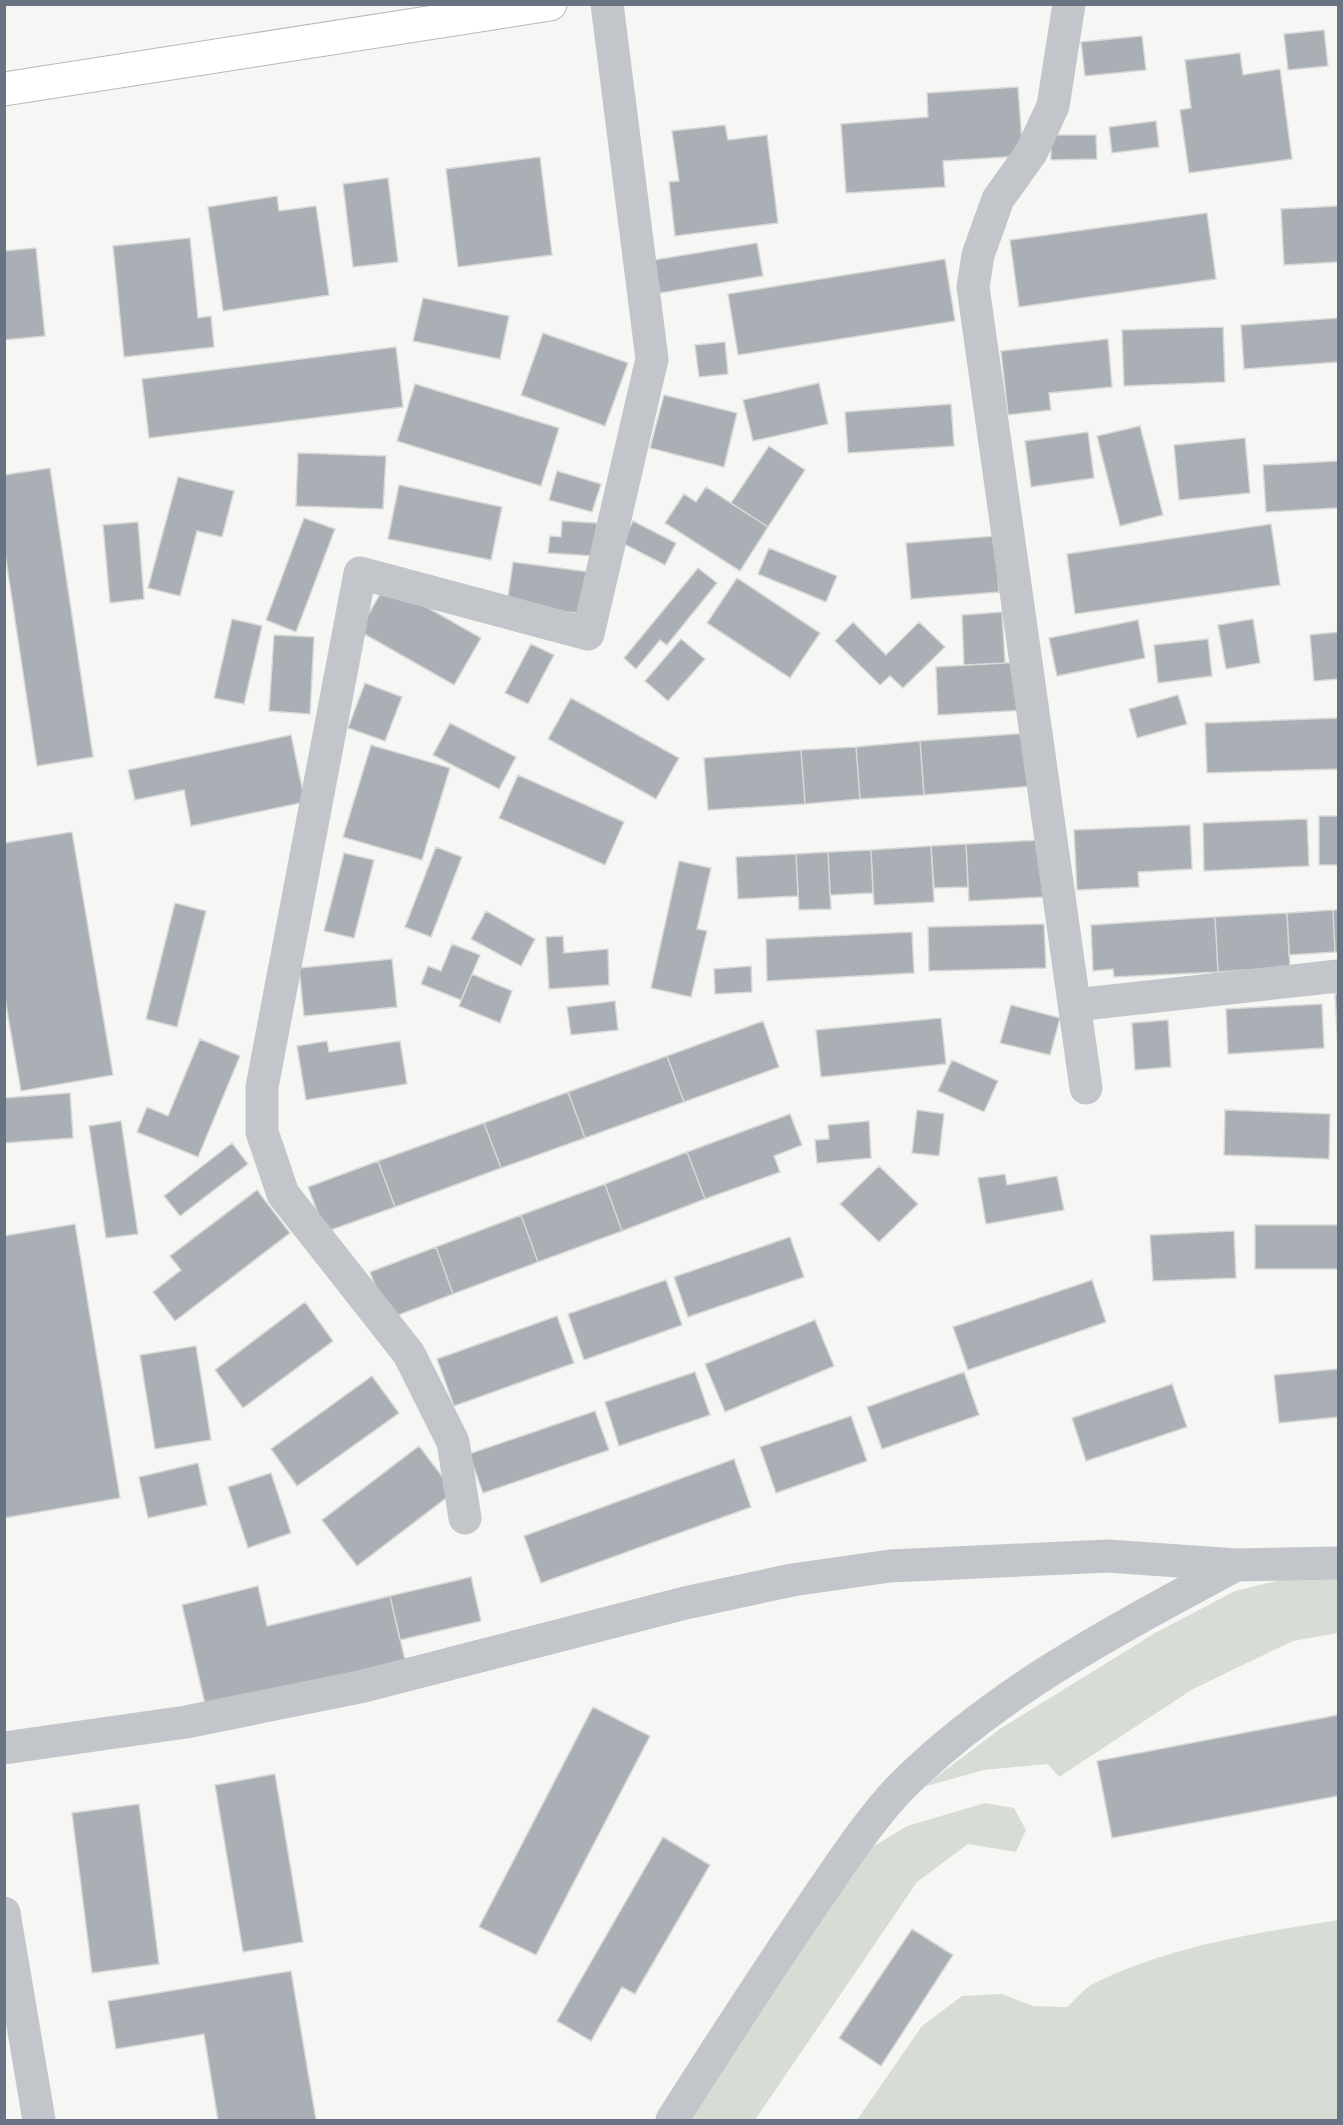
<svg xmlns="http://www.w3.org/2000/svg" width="1343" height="2125" font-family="Raleway,sans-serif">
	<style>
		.green { fill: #d7ddd5 }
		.building { fill: #a9afb5; stroke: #d8d8d6; stroke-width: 1.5 }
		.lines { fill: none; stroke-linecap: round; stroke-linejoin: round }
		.major-casing { stroke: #b6b9bd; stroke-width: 35 }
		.minor { stroke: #c2c5c9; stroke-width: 33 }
		.major { stroke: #fff; stroke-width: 33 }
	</style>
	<rect width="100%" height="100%" fill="#f6f7f4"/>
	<path class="green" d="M1293,1577L1338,1578V1633L1293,1641L1193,1689L1059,1777L1048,1764L984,1770L923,1787L1000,1729L1155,1633L1235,1591Z
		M985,1803L1014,1808L1026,1830L1016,1852L968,1844L917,1882L755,2120H690L742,2029L866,1851L907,1826Z
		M1338,1920V2120H857L922,2026L962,1996L1002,1994L1033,2006L1067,2007C1075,2000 1084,1988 1095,1983C1170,1946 1256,1933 1338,1920Z"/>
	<path class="building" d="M1324,30L1328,66L1288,70L1284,34Z
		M1142,36L1146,70L1085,76L1081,42Z
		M1240,53L1243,75L1280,69L1292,159L1189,173L1180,110L1191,108L1185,60Z
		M1018,87L1023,156L943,161L945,187L846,193L841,124L928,117L927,93Z
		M1156,121L1159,147L1112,153L1109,127Z
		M725,125L728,140L767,135L778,223L675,236L669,182L679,181L672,131Z
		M1051,135H1096L1097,159L1051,160Z
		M540,157L552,255L458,267L446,169Z
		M388,178L398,262L353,267L343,184Z
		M277,196L279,211L316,206L329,295L223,311L208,207Z
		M1338,206V262L1284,265L1281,209Z
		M1207,213L1216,279L1019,307L1010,240Z
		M190,238L198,318L211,316L214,347L124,357L113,246Z
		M757,243L763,276L660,293L654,260Z
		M36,248L45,336L4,340V251Z
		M945,259L955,321L738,355L728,294Z
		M423,298L509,316L500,359L413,341Z
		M1338,318V362L1244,369L1241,325Z
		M1223,327L1225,382L1124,386L1122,330Z
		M543,333L628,363L605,426L521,395Z
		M1108,339L1112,387L1049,393L1051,410L1008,415L1001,351Z
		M725,342L728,374L699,377L695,345Z
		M396,347L403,407L149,438L142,379Z
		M819,383L828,424L753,441L743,400Z
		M415,384L559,428L541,486L397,441Z
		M664,395L737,413L724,467L650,448Z
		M951,404L954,446L848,453L845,412Z
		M1140,426L1163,515L1120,526L1097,436Z
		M1088,432L1094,478L1031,487L1025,441Z
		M1245,438L1250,493L1179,500L1174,445Z
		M769,446L805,470L768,527L731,503Z
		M298,453L386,456L383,509L296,506Z
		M1338,461V508L1266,512L1263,465Z
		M50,468L93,757L37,766L4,546V475Z
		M557,471L601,484L592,512L549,500Z
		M178,477L234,491L222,537L197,531L180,596L148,588Z
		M399,485L502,507L491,560L388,539Z
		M706,487L768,527L740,571L665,523L684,494L696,502Z
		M304,518L335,529L296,632L266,620Z
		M562,521L597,523L594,556L548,553L550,536L561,537Z
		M633,521L676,543L665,565L622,543Z
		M138,522L144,599L110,603L103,525Z
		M1271,524L1280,585L1075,614L1067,554Z
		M995,536L999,592L911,599L906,543Z
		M769,548L837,576L826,602L758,574Z
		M513,562L589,572L583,614L507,604Z
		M698,568L717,583L667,645L660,640L636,669L624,658Z
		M737,578L820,633L790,678L707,623Z
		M386,584L481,638L454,685L359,631Z
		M1002,612L1005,663L964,665L962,615Z
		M232,619L262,626L244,704L214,698Z
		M1253,619L1260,663L1226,669L1218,625Z
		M1138,620L1145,658L1057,676L1049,638Z
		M853,622L886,655L919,622L945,647L903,688L890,676L880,685L835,641Z
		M1338,632V679L1314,681L1310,635Z
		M274,635L314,637L310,714L269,711Z
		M681,639L705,659L668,701L645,681Z
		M1208,639L1212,676L1158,683L1154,645Z
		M531,644L554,655L528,704L505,693Z
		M1022,662L1025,710L938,715L936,667Z
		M365,683L402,697L385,741L348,728Z
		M1178,695L1187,724L1137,738L1129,709Z
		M571,698L679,758L656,799L548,739Z
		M1338,718V769L1207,773L1205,723Z
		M450,723L516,757L499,789L433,755Z
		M1029,733L1033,786L924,795L920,741Z
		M291,735L305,802L191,826L184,790L135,800L128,770Z
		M920,741L924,795L860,799L856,747Z
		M371,745L450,768L422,860L343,837Z
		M856,747L860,799L805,804L801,750Z
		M801,750L805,804L708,810L704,758Z
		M518,775L624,822L605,865L499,818Z
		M1319,816H1338V865H1319Z
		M1307,819L1309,866L1204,871L1203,823Z
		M1190,825L1192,869L1138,872L1139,887L1077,890L1074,830Z
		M72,832L113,1075L21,1091L4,993V843Z
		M1042,840L1045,897L969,901L966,844Z
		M966,844L968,887L934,888L931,846Z
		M931,846L934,902L874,905L871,850Z
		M436,847L462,857L431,937L405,927Z
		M871,850L873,893L830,895L828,852Z
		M828,852L831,909L799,910L796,854Z
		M344,853L374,860L354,938L324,931Z
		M796,854L798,896L738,899L736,857Z
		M679,861L711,868L697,929L707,931L691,997L651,988Z
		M175,903L206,911L177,1027L146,1019Z
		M1333,910L1335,952L1289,955L1287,913Z
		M1333,910H1338V952H1335Z
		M486,911L535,939L521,966L471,939Z
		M1287,913L1290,967L1218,972L1215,917Z
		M1215,917L1218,972L1114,977L1113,969L1093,971L1091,925Z
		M1044,924L1046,968L929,971L928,927Z
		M912,932L914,973L767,981L766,939Z
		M563,936L564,953L608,949L609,985L549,989L546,937Z
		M452,944L480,955L461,1000L421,984L428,966L441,971Z
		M392,959L397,1007L304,1016L299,968Z
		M751,966L752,992L715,994L714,969Z
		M472,974L512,991L500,1023L459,1006Z
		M1335,994H1338V1047Z
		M615,1001L618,1030L571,1035L567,1007Z
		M1322,1004L1324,1048L1228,1054L1226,1009Z
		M1011,1005L1060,1018L1050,1055L1000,1043Z
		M941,1018L946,1064L821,1077L816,1030Z
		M1168,1020L1171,1067L1135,1070L1132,1023Z
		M763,1021L779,1067L684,1102L667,1056Z
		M200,1039L240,1056L198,1157L137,1132L147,1107L168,1116Z
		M327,1041L329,1052L400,1041L407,1084L306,1100L297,1046Z
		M667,1056L684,1102L585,1138L568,1092Z
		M952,1060L998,1081L984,1112L938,1091Z
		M568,1092L585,1138L501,1168L484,1123Z
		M70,1093L73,1138L4,1143V1098Z
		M917,1110L944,1114L939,1156L912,1153Z
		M1225,1110L1330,1114L1329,1159L1224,1155Z
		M790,1114L802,1145L774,1156L780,1172L705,1199L687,1152Z
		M121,1121L138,1234L106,1238L89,1126Z
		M869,1121L871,1158L817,1163L815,1140L829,1139L828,1125Z
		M484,1123L501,1168L395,1207L378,1161Z
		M232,1143L248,1164L180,1216L164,1196Z
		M687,1152L705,1199L622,1231L605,1184Z
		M378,1161L395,1207L325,1232L308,1187Z
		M879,1166L918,1204L879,1242L840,1204Z
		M1005,1174L1007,1185L1057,1176L1064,1210L986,1224L978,1178Z
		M605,1184L622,1231L538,1262L521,1215Z
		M257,1190L290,1233L175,1321L153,1292L181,1270L170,1256Z
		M521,1215L538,1262L453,1294L436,1247Z
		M75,1224L120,1498L4,1518V1236Z
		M1255,1225H1338V1269H1255Z
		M1234,1231L1236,1278L1153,1281L1150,1235Z
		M790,1237L804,1277L688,1317L674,1277Z
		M436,1247L453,1294L388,1319L370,1272Z
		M666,1280L682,1325L584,1360L568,1314Z
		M1092,1280L1106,1322L968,1370L953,1327Z
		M305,1302L333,1341L243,1408L215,1370Z
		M557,1316L574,1363L454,1406L437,1359Z
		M815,1320L834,1366L725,1412L705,1364Z
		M196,1346L211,1440L155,1449L140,1355Z
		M1338,1369V1417L1279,1423L1274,1375Z
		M695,1372L710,1415L619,1446L605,1402Z
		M964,1372L979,1415L882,1449L867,1407Z
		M372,1376L399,1413L297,1486L271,1449Z
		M1172,1384L1187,1427L1086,1461L1072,1418Z
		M595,1411L609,1450L483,1493L469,1454Z
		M851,1416L867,1461L776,1493L760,1447Z
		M419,1446L454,1492L357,1566L322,1520Z
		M734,1459L751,1507L541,1583L524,1536Z
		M198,1463L207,1505L148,1518L139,1477Z
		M271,1473L291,1533L248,1548L228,1487Z
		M471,1577L481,1621L400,1640L390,1596Z
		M258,1586L267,1626L390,1596L405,1660L206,1708L182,1605Z
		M593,1707L650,1736L536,1955L479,1927Z
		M1338,1715V1796L1112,1838L1097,1761Z
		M275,1774L303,1942L243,1952L215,1785Z
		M139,1804L159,1964L92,1973L72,1813Z
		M663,1837L710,1865L635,1994L622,1987L591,2041L557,2021Z
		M912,1929L953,1955L881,2066L839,2038Z
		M291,1971L316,2120H218L204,2034L116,2049L108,2001Z"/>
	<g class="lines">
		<defs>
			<path id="major" d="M4,89L550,4"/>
		</defs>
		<use href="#major" class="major-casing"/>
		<path class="minor" d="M1069,4L1053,106L1031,153L998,199L978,255L973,287L1086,1088
			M1075,1005L1338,976
			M465,1518L453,1442L409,1354L283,1194L262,1132V1087L360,573L588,634L652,359L607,4
			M4,1748L186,1722L364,1686L685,1603L792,1580L890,1566L1108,1556L1236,1565L1338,1563
			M4,1913L39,2120
			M672,2120C719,2046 766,1973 816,1900C842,1862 874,1813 907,1781C1001,1689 1121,1627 1236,1565"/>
		<use href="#major" class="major"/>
	</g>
	<rect width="1343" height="2125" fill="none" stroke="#687483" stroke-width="12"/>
</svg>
